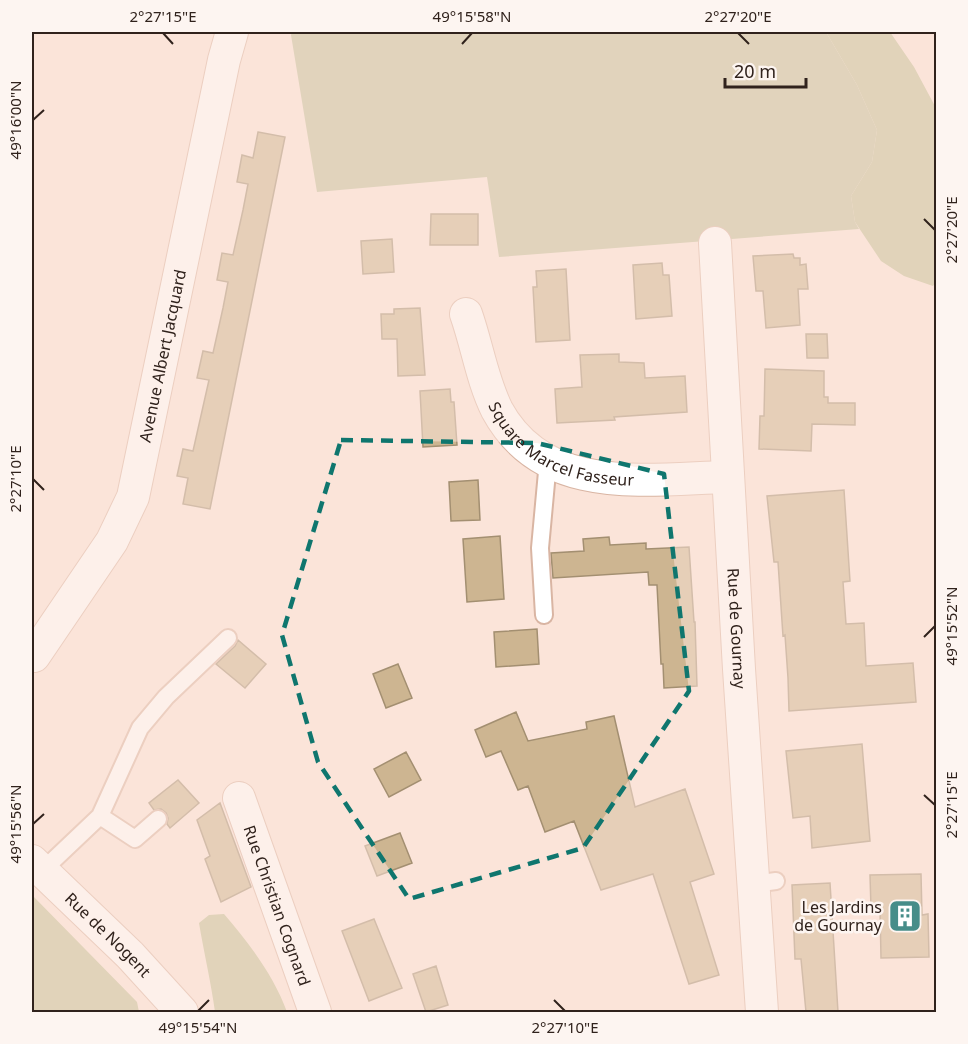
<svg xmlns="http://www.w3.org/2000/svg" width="968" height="1044" font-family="'Noto Sans',sans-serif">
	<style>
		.green { fill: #c0bf9a }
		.forest { fill: #c0be94 }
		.building { fill: #cdb591; stroke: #a38f71; stroke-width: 1.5 }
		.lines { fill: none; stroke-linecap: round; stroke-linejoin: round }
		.lane-casing { stroke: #d9b5a3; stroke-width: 20 }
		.street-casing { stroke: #d9b5a3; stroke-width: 34 }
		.lane { stroke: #fff; stroke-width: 16 }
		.street { stroke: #fff; stroke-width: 32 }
		.marked { fill: none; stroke: #0f766e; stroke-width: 4.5; stroke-dasharray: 12 8; stroke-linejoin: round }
		.ticks { fill: none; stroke: #30221c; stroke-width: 2 }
		.labels { text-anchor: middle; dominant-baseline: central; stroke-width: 5; stroke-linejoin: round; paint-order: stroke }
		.street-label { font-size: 16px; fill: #30221c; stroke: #fdf5f1 }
		.poi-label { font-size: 16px; fill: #30221c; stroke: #fdf5f1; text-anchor: end }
		.neatline { fill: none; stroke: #30221c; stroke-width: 2 }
		.ticks-label { font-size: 15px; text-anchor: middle; fill: #30221c }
	</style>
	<rect width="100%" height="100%" fill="#fbe4d9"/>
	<path class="green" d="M292,32H826L857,85L877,130L872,162L851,196L855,222L859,229L499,257L487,177L317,192L291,35Z"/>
	<path class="forest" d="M826,32H890L914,67L936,108V282L933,286L904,276L881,261L855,222L851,196L872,162L877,130L857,85Z
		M32,895L137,1002L139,1012H32Z
		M224,914C249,943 274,976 287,1012H215C211,982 204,953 199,923L209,915Z"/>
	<path class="building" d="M258,132L285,137L210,509L183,504L188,478L177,476L183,449L193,451L209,380L197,378L203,351L213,353L223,308L228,282L217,280L222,253L233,255L243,210L248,184L237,182L242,155L253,158Z
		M431,214H478V245H430Z
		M392,239L394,272L363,274L361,241Z
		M793,254L794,258H800V265L806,264L808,289H798L800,325L766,328L763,291H756L753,256Z
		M662,263L663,275H669L672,316L636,319L633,265Z
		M566,269L570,340L536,342L533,287H537L536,271Z
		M420,308L425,375L398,376L397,339H382L381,314H394V309Z
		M806,334H827L828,358H807Z
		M619,354V362L644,363L645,378L685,376L687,412L614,417L615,420L557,423L555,389L582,387L580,355Z
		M765,369L824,371V397H828V403H855V425L812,424L811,451L759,449L760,416H764Z
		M450,389L451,402H454L457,445L423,447L420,391Z
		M478,480L480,520L451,521L449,482Z
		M844,490L850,581L843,582L846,624L864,623L866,666L913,663L916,702L789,711L788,678L785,635L783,636L778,562H774L767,496Z
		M500,536L504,599L467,602L463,539Z
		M609,537L610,545L646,543V549L689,547L694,622H695L697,686L664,688L663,664H661L657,585H649L648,572L553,578L551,553L584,551L583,539Z
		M537,629L539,664L496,667L494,632Z
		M238,640L266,664L245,688L216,664L235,646Z
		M398,664L412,698L386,708L373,674Z
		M516,712L528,741L587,729L586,722L614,716L635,807L685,789L714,874L690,882L719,975L689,984L653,874L601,890L574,821L545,832L528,786L518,790L501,751L486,757L475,730Z
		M862,744L870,841L812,848L810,816L793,818L786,751Z
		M406,752L421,780L389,797L374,769Z
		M178,780L199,803L170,828L167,824L168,818L166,813L161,809L154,810L149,803Z
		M220,803L251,887L221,902L205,859L210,856L197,820Z
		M400,833L412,863L377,876L365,846Z
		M921,874L922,915L928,914L929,957L881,958L880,908H871L870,875Z
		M830,883L838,1012H806L801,959H795L792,885Z
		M374,919L402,988L369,1001L342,931Z
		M436,966L448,1005L426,1012L413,974Z"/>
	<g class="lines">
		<defs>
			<path id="lane" d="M544,615L540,548L548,461
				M100,816L135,839L158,819
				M42,871L100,816L140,728L166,697L228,638
				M753,884L776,881"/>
			<g id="street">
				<path id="s1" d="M715,243L739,669L762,1012"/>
				<path id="s2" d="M466,314C477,345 482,380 497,410C544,497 646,479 728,477"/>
				<path id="s3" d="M34,656L112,541L133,497L224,60L232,32"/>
				<path id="s4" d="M239,798L315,1012"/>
				<path id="s5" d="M32,861L130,955L182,1012"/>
			</g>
		</defs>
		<use href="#lane" class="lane-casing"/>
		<use href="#street" class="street-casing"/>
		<use href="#lane" class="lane"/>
		<use href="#street" class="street"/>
	</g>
	<path d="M0 0H968V1044H0ZM341,440L537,443L664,474L689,691L583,848L409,899L318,762L282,635Z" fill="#fbe4d9" fill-opacity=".55" fill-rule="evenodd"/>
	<path class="marked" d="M341,440L537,443L664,474L689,691L583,848L409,899L318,762L282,635Z"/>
	<path class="ticks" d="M163,33L173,44M738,33L749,44M462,44L472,33M33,120L44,110M924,219L935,230M33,479L44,490M924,637L935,626M924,795L935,805M33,824L44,814M554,1000L565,1011M198,1011L209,1000"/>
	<defs>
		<symbol id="building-square" viewBox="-11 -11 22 22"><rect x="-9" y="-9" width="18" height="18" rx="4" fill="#468d89" stroke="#fdf5f1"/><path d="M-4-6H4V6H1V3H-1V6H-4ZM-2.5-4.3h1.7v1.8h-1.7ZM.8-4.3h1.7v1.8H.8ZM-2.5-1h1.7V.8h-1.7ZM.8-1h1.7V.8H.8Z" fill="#fff"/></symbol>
	</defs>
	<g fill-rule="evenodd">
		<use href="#building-square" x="886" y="897" width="38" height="38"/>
	</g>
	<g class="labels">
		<g class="street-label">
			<text stroke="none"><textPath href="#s3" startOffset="332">Avenue Albert Jacquard</textPath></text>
			<text stroke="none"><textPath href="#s2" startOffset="178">Square Marcel Fasseur</textPath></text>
			<text stroke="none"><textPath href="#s1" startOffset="386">Rue de Gournay</textPath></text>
			<text stroke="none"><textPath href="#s4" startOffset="114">Rue Christian Cognard</textPath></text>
			<text stroke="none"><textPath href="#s5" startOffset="106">Rue de Nogent</textPath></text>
		</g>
		<g class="poi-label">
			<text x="882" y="907">Les Jardins<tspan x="882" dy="18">de Gournay</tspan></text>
		</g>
	</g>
	<rect width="968" height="1044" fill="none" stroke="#fdf5f1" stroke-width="66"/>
	<path d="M725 78v9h81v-9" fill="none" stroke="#30221c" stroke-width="3"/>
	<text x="734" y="78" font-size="18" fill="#30221c" stroke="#fdf5f1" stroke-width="4.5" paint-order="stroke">20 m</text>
	<rect x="33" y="33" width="902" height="978" class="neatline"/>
	<g class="ticks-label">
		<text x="163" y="22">2°27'15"E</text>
		<text x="472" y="22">49°15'58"N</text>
		<text x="738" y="22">2°27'20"E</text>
		<text transform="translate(16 120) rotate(-90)" y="5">49°16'00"N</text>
		<text transform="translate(952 230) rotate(-90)" y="5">2°27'20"E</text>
		<text transform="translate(16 479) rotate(-90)" y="5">2°27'10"E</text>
		<text transform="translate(952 626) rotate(-90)" y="5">49°15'52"N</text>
		<text transform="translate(952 805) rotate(-90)" y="5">2°27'15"E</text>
		<text transform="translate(16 824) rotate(-90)" y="5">49°15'56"N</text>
		<text x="198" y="1033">49°15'54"N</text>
		<text x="565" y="1033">2°27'10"E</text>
	</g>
</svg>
